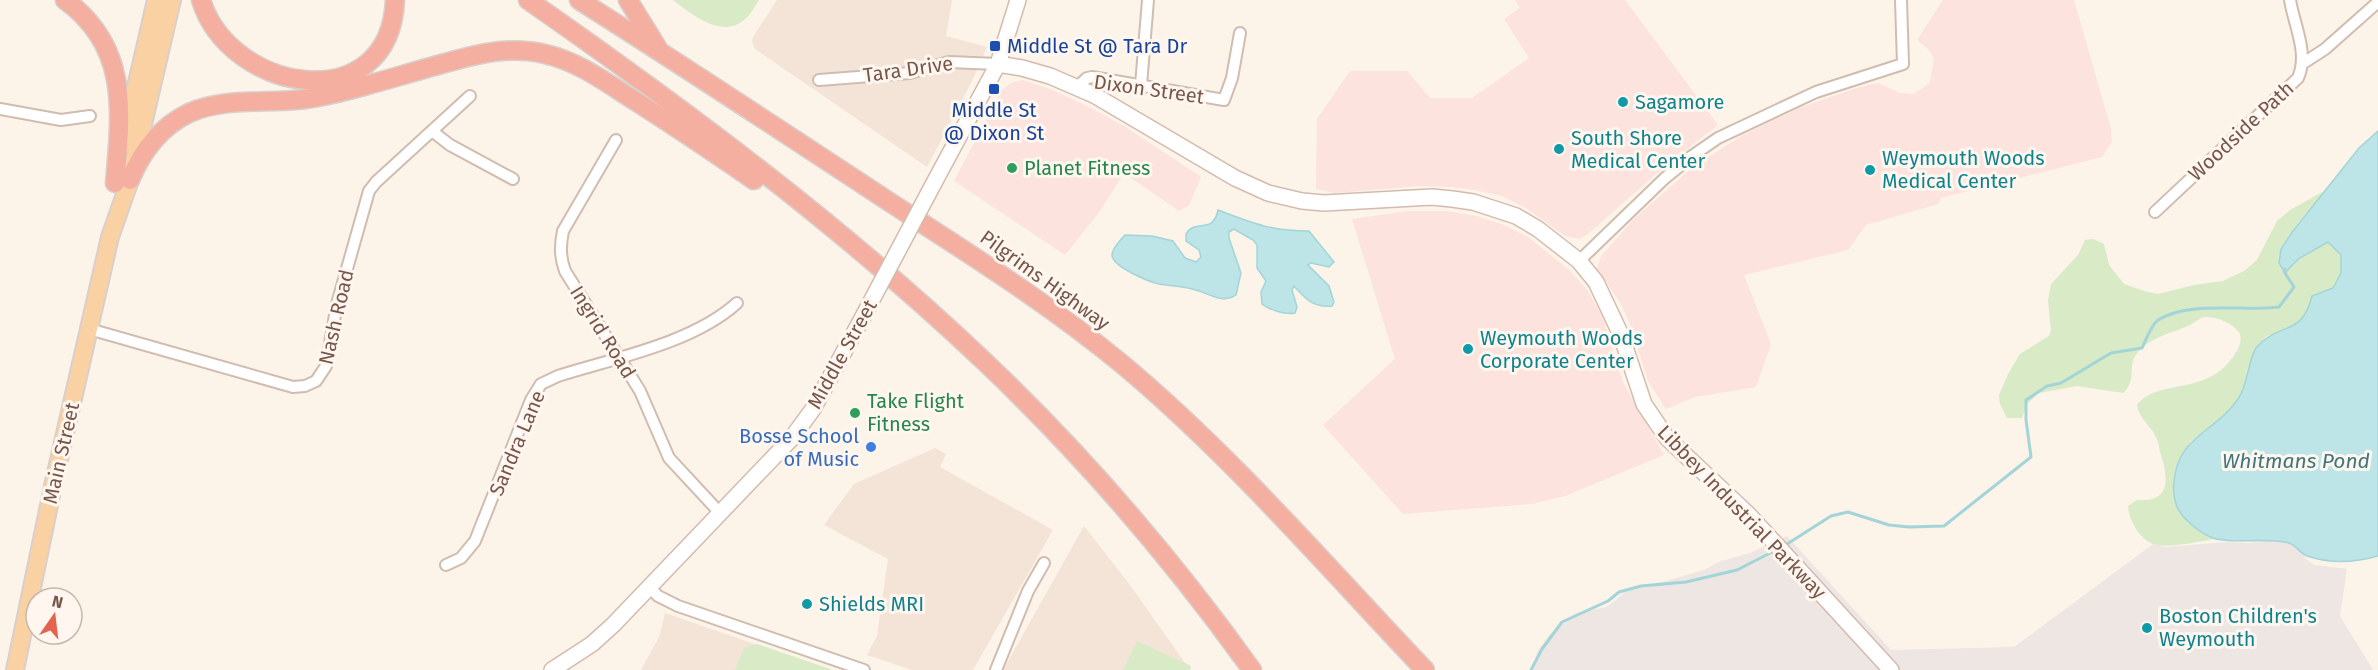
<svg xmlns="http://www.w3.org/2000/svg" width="2378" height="670" font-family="'Fira Sans',sans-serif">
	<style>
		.residential { fill: #f4e4d7 }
		.commercial { fill: #fce3dd }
		.industrial { fill: #ede6e2 }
		.green { fill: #d8eac6 }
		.water { fill: #bde4e6; stroke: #a3d5d8; stroke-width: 1.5 }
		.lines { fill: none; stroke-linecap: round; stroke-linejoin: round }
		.stream { stroke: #a3d5d8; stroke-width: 3 }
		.street-casing { stroke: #d1bcb0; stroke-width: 14 }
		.secondary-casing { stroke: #d4bbae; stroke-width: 18 }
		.primary-casing { stroke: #d9d0cd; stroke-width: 20 }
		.highway-casing { stroke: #d9d0cd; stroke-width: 21 }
		.street { stroke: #fff; stroke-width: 10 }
		.secondary { stroke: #fff; stroke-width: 15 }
		.primary { stroke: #fad1a2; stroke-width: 16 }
		.highway { stroke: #f5afa0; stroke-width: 18 }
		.secondary-bridge-casing { stroke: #d4bbae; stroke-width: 18; stroke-linecap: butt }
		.secondary-bridge { stroke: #fff; stroke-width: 15 }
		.transit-dot { fill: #1a4fb4; stroke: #fff7ef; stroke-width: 2 }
		.culture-dot { fill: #0f9aa8; stroke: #fff7ef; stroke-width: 2 }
		.leisure-dot { fill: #2e9e5b; stroke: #fff7ef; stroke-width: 2 }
		.shop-dot { fill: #3f7fe0; stroke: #fff7ef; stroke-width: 2 }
		.labels { text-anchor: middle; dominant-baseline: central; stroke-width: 6; stroke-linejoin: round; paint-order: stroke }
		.transit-label { font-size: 20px; fill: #164399; stroke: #fff7ef; text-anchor: start }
		.street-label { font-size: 20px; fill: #77574c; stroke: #fff7ef }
		.culture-label { font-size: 20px; fill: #0d838f; stroke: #fff7ef; text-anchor: start }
		.leisure-label { font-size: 20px; fill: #27864d; stroke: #fff7ef; text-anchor: start }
		.shop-label { font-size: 20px; fill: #366cbe; stroke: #fff7ef; text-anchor: end }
		.water-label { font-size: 21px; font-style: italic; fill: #40777c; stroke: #fff7ef }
	</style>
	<rect width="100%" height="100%" fill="#fcf3e9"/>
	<path class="residential" d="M777,0H952L946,36L987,47L971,83L927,167L755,49L752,42L753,37Z
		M935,448L946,454L940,467L1053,530L973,670H912L867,655L877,636L888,559L824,525L854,484Z
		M1084,526L1130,585L1190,670H1003Z
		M665,613L830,670H641L659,637Z"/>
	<path class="commercial" d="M1515,0H1625L1718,125L1664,167L1589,233L1580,239L1565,236L1526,208L1502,196L1475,190L1451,187L1419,186L1335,193L1316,189L1317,119L1350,71H1407L1430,98H1472L1529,58L1504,19L1520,8Z
		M1943,0H2074L2111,129L2112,142L2102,157L1941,198L1938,204L1866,225L1848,250L1744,275L1771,344L1756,387L1695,397L1666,409L1648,381L1630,324L1620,302L1597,269L1601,256L1636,217L1693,167L1743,135L1799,108L1857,88L1878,83L1900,93L1914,94L1930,83L1934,58L1928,49L1917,40Z
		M1023,80L1052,90L1085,105L1124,126L1201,177L1189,205L1179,211L1124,173L1100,211L1065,255L954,181L1002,90L1011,83Z
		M1408,211H1447L1476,216L1501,224L1528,237L1569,270L1588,291L1602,316L1623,382L1664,455L1565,496L1532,504L1403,514L1323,425L1395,359L1352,219Z"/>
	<path class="industrial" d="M1787,536L1891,650L2014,647L2153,544L2166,547L2228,542L2250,543L2278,538L2299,544L2305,558L2314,565L2347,569L2340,616L2373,670H1532L1537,652L1550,634L1576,613L1607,607L1629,589L1662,582L1704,570L1721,561L1750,553Z"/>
	<path class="green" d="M673,0H759C755,6 751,14 745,19C723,40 691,14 673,0Z
		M2326,190C2308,212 2283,234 2279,263L2285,272L2298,259L2328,242L2341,254V273L2332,288L2312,296C2307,316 2299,324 2280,331C2276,333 2270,334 2267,336C2248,350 2252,376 2241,395C2229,416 2209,428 2190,442L2202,531L2215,539C2200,541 2168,549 2153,544C2139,538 2129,520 2128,506L2137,500C2170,503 2169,480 2161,455C2159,449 2159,443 2156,437C2151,426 2138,417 2137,405C2159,377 2207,398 2235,354C2239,348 2243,339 2239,332C2232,323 2217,317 2206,317C2200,317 2196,322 2190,325C2172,333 2151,337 2138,352C2126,366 2138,379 2123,393L2077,386L2039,393L2027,404L2022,418H2007L2000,404L1999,395L2008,374L2020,354L2049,336L2051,330L2048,300L2051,284L2078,255L2085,240L2093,239L2104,244L2109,265L2124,284L2144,291L2158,294L2194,285L2223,281L2244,271L2257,260L2277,221L2290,210Z
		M1137,641L1191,666L1190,670H1123Z
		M757,644L833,670H735L744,648Z"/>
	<path class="water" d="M2378,131V556C2354,563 2331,564 2307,556C2300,553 2296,545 2289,543C2266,537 2239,544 2216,539C2202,535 2180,518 2176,504C2174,498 2173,488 2174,482C2178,435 2215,433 2238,399C2248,385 2249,357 2256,348C2278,321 2302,338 2312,296L2333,288L2341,273V255L2328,242L2298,259L2285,273L2279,263L2281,249L2293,231L2359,148Z
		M1218,210C1252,223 1271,231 1309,231L1334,262L1329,267L1311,263L1308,265L1329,286L1334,302L1332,306C1313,308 1306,299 1294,286L1292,290L1297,307L1295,313C1286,315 1269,310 1262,304L1261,292L1266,281L1257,268V245L1253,240L1234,229L1229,232V238L1241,273L1236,295C1221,305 1208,292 1192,289C1181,286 1170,286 1159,284C1150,282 1112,267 1112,255C1112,248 1120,241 1125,235L1152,236L1173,241L1185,258L1196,262L1201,257L1199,250L1186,241V234C1195,218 1213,235 1218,210Z"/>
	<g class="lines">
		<path class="stream" d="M1784,546L1831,516L1848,512L1889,525L1909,527L1944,526L2031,457L2026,420V400L2047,386L2061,383L2111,353L2142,348C2146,340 2151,325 2158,320C2190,300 2243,312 2279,307L2294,287L2285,273V269
			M1531,670L1542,649L1562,622L1608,601L1619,592L1641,586L1686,582L1737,570L1776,550"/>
		<defs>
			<path id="street" d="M2302,64L2325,49L2378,2
				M819,80L910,73L949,62L998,64
				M1141,85L1148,0
				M1077,87L1087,78L1092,77L1224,100L1232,78L1240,33
				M0,109L61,120L90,116
				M432,131L450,145L513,179
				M616,140L563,231C560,246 560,257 565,271L640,391L669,458L721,514
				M2155,212L2298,78C2309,53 2294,25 2290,0
				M1579,261L1665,178L1692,156L1718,138L1816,92L1903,64L1901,0
				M89,329L293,387L305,386L316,381L326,366L337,304L369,191L376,182L470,96
				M446,565L461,558L475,541L531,400L541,384L558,376C615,358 693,343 737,303
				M650,588L658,596L678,606L864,670
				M996,670L1028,591L1044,563"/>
			<path id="secondary" d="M998,64L1022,68L1050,76L1094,95L1235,178L1268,193L1302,201L1324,203L1432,197L1452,199L1473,202L1516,216L1538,229L1579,261L1596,282L1621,335L1644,404L1667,438L1749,515L1891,670
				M935,181L998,64L1018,0
				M552,670L592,644L613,625L791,439L813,409L866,311"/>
			<path id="primary" d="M123,144L156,0
				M15,670L53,486L110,237L130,180L172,0"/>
			<path id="highway" d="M65,0C130,47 121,113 115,183
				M201,0C230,94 390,120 395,0
				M528,0C687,111 844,228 985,362C1083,455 1173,560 1252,670
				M579,0C682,65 783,132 885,199C966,252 1047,302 1122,364C1232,456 1326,566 1425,670
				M628,0L657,47
				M130,180C142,151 160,127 189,113C224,97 268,104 306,99C350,92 394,77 438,65C473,55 508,45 545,54C576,61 603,80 629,97C672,124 713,152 754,180"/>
		</defs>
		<use href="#street" class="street-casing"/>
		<use href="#secondary" class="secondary-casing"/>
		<use href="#primary" class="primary-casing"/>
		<use href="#highway" class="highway-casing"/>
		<use href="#street" class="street"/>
		<use href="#secondary" class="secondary"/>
		<use href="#primary" class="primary"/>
		<use href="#highway" class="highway"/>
		<defs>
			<path id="secondary-bridge" d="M866,311L935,181"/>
		</defs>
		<use href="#secondary-bridge" class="secondary-bridge-casing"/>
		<use href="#secondary-bridge" class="secondary-bridge"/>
	</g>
	<g class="transit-dot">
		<rect x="989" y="40" width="12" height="12" rx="3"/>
		<rect x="988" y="83" width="12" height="12" rx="3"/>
	</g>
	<g class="culture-dot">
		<circle cx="1623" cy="102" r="6"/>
		<circle cx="1559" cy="149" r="6"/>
		<circle cx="1870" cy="170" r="6"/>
		<circle cx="1468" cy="349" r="6"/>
		<circle cx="807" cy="604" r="6"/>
		<circle cx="2147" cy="628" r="6"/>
	</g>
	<g class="leisure-dot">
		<circle cx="1012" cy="168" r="6"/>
		<circle cx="855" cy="413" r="6"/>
	</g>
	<circle class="shop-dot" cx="871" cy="447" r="6"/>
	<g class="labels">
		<g class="transit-label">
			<text x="1007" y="46">Middle St @ Tara Dr</text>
			<text x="994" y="110" text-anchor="middle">Middle St<tspan x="994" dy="23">@ Dixon St</tspan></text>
		</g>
		<g class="street-label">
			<text transform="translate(908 69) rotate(-8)">Tara Drive</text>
			<text transform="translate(1149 89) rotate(8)">Dixon Street</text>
			<text transform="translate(2241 131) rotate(-43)">Woodside Path</text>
			<text transform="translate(1045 280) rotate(36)">Pilgrims Highway</text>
			<text transform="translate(336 317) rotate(-77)">Nash Road</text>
			<text transform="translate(603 332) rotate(58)">Ingrid Road</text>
			<text transform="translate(842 354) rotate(-61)">Middle Street</text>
			<text transform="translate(517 443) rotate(-67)">Sandra Lane</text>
			<text transform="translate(61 453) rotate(-77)">Main Street</text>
			<text transform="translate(1742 512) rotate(46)">Libbey Industrial Parkway</text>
		</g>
		<g class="culture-label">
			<text x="1635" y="102">Sagamore</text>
			<text x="1571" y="138">South Shore<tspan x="1571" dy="23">Medical Center</tspan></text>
			<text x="1882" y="158">Weymouth Woods<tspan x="1882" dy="23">Medical Center</tspan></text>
			<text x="1480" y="338">Weymouth Woods<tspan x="1480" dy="23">Corporate Center</tspan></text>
			<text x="819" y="604">Shields MRI</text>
			<text x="2159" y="616">Boston Children's<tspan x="2159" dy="23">Weymouth</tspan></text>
		</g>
		<g class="leisure-label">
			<text x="1024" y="168">Planet Fitness</text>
			<text x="867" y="401">Take Flight<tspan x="867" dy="23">Fitness</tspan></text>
		</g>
		<g class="shop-label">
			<text x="859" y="436">Bosse School<tspan x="859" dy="23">of Music</tspan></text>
		</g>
		<g class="water-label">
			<text x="2296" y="461">Whitmans Pond</text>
		</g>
	</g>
	<g transform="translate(54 616) rotate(14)"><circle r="28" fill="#fff7ef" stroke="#c9b7ae" stroke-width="1.5"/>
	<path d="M0-4.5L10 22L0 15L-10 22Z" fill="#e4634f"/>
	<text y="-9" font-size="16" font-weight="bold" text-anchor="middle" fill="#77574c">N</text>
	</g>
</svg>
